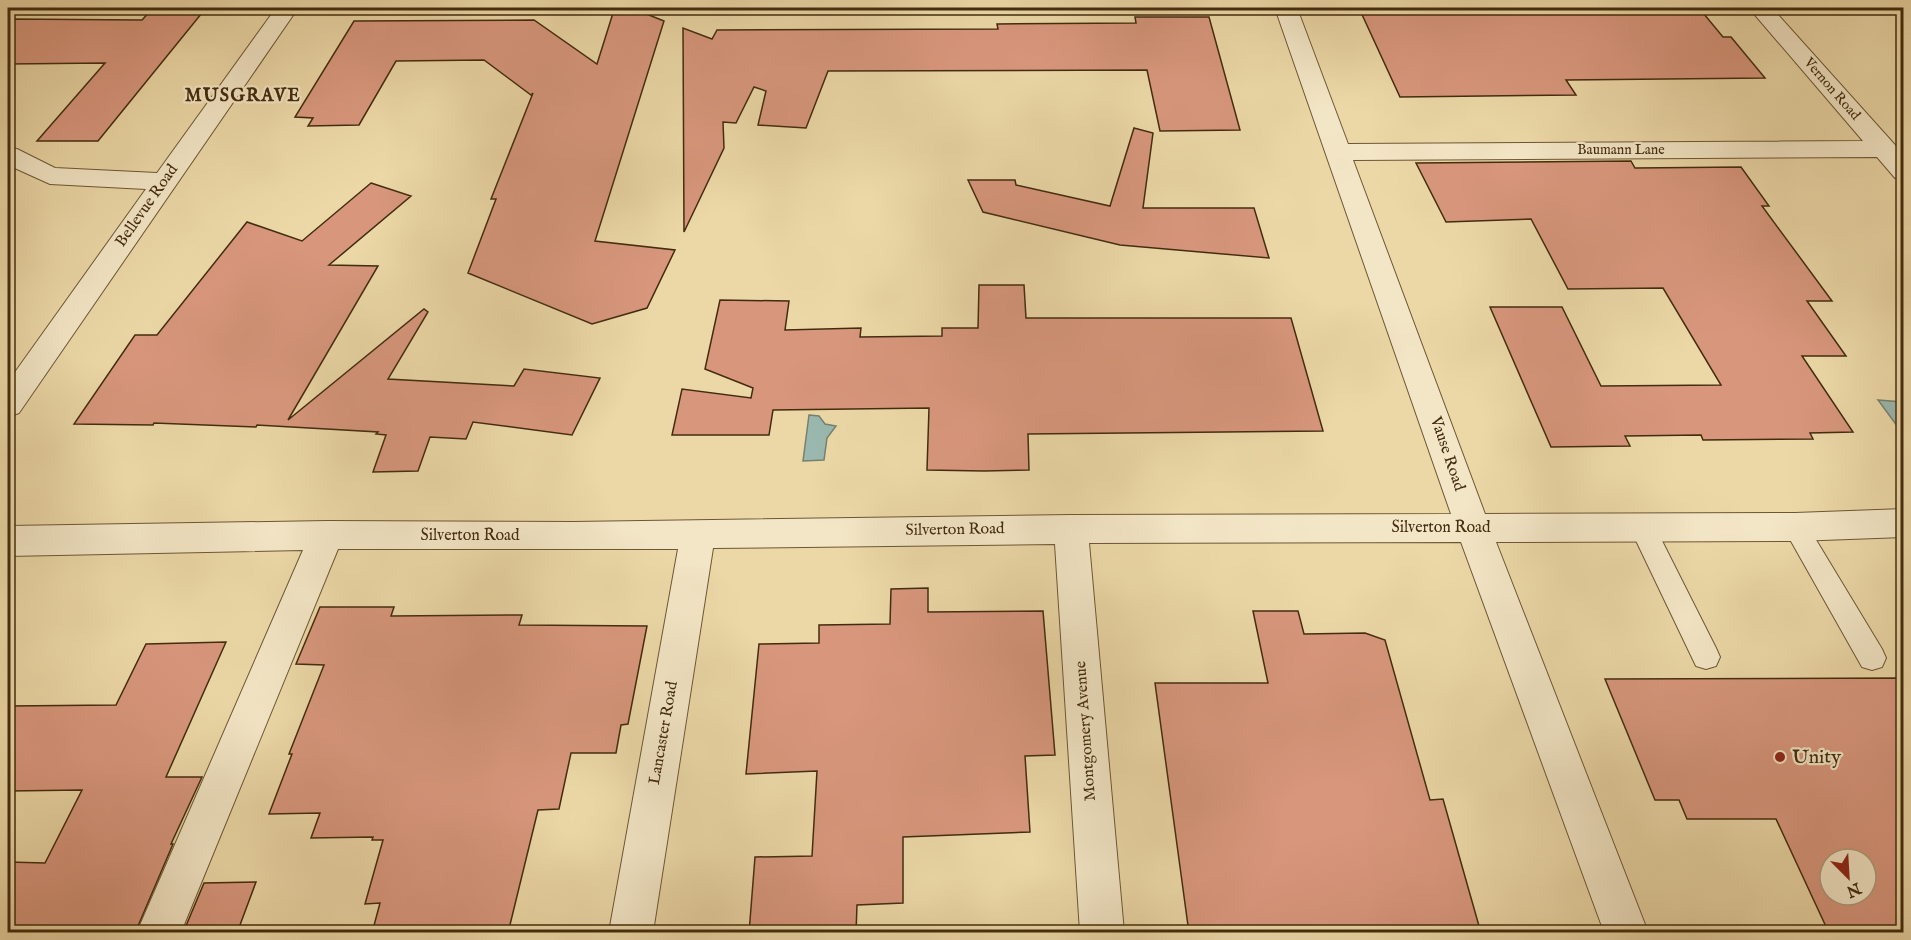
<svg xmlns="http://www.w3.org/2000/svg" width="1911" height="940" font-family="'IM FELL English',serif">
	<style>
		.water { fill: #9ab8af; stroke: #77806f; stroke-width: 1.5 }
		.building { fill: #d8977d; stroke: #422c0f; stroke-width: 1.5; fill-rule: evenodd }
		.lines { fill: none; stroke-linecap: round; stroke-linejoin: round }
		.lane-casing { stroke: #6c5735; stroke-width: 2 }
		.street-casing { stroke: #6c5735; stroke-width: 2 }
		.lane { fill: #f3e6c6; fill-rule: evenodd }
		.street { fill: #f3e6c6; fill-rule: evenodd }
		.poi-dot { fill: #8f2418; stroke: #f3e6c6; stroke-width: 2 }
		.labels { text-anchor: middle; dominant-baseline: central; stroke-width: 4.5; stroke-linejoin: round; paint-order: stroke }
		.far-street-label { font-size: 14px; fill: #422c0f; stroke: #f3e6c6 }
		.street-label { font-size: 16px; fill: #422c0f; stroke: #f3e6c6 }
		.far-district-label { font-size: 18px; font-weight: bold; letter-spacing: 1.5px; fill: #422c0f; stroke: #f3e6c6 }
		.near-poi-label { font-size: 20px; fill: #422c0f; stroke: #f3e6c6; text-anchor: start }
	</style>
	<rect width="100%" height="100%" fill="#ecd8a7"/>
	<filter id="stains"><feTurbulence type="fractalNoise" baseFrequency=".00333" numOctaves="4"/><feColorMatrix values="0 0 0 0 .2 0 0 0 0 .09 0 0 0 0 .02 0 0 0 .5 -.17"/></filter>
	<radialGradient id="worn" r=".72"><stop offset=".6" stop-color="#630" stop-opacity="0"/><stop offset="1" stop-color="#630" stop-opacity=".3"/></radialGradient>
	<path class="water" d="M1878,400L1903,402V434Z
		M809,415L819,416L825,424L836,426L827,438L824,460L803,461Z"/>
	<path class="building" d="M153,8H206L98,141H37L105,63L8,64V19L142,20Z
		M1359,8H1699L1723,37H1731L1765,78L1566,80L1576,95L1400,97Z
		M613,13H644L664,21L595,241L675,250L647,308L592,324L468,273L496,199H491L533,93L531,95L484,60L396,61L359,125L308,126L313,118L295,117L354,21L534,20L597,64Z
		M1135,17H1209L1240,130L1160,131L1147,70L828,71L806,128L758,125L766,91L754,87L736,123L723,122L724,148L684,232L683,28L712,39L717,30L998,29L997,24L1136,23Z
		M1134,128L1153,133L1143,208H1254L1269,258L1120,245L983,212L968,180H1015L1016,185L1110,206Z
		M1631,161L1635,168L1741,167L1769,206H1762L1832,301H1807L1846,356H1802L1853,432L1810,433L1813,439L1703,440L1701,435L1625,436L1630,446L1551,447L1490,307H1562L1601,386L1721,385L1663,288L1568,289L1531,219L1446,222L1416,163Z
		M371,183L411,196L329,265L378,266L288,420L424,309L428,312L388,379L514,386L524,369L600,378L572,435L473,422L466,439L430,437L418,471L373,472L386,435L376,434L378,432L257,425L256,427L154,423L153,425L74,424L135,335H157L247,222L302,241Z
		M979,285H1024L1026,318H1291L1323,431L1028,434L1029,470L984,471L927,470L929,408L773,410L769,435H672L682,389L751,398L753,388L705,369L720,300L789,301L785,330L861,328L860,337L942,336V328H978Z
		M928,588V612L1043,611L1055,755L1025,756L1030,832L903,837V903L857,905L856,933H749L755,857L812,856L817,771L746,774L759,644L819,643V625L890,624L891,589Z
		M320,607H394L391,616L522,615L519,625L647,626L628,724L621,725L616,753H571L559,809L538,810L508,933H372L380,903L365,904L383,840H372L373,837L311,838L320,813L269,814L292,754H289L324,665L296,664Z
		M1253,611H1298L1304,634L1365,633L1385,640L1430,800L1443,799L1481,933H1189L1155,683H1268Z
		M226,642L166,777H202L171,844H173L135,933H8V862L45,863L82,790L8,791V706L116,705L146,644Z
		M1904,678V933H1829L1776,819H1687L1679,800H1655L1605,679ZM1830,859H1866V895H1830Z
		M256,882L237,933H183L204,883Z"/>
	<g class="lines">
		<defs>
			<path id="lane" d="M1795,517L1804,520L1882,649L1886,658L1882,667L1872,670L1862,667L1783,527L1786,520Z
				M1643,518L1652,521L1716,648L1720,657L1716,666L1706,669L1696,666L1630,528L1634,521Z"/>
			<path id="street" d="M276,8H298L19,413L8,417V382L146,189L50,184L8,165V147L17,149L55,168L157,173Z
				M1275,8H1297L1348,144L1863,141L1749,8H1772L1904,155V180L1895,178L1877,157L1353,160L1485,514L1795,513L1904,509V537L1795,541L1496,542L1648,932H1604L1461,542L1089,543L1124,932H1080L1055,544L713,548L653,932H609L678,549H338L181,932H137L303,550L8,556V526L327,521L573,522L1071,515L1451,514Z"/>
		</defs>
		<use href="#lane" class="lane-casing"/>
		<use href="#street" class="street-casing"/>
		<use href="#lane" class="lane"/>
		<use href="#street" class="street"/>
	</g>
	<circle class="poi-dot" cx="1780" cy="757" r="6"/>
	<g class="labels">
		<g class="far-street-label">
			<text transform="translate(1832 89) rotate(49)">Vernon Road</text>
			<text x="1621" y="150">Baumann Lane</text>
		</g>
		<g class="street-label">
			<text transform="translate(147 206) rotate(-55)">Bellevue Road</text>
			<text transform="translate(1447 454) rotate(71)">Vause Road</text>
			<text x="1441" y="528">Silverton Road</text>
			<text transform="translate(955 530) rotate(-1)">Silverton Road</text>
			<text x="470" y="536">Silverton Road</text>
			<text transform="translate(1086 731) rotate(-94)">Montgomery Avenue</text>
			<text transform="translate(664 733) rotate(-80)">Lancaster Road</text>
		</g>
		<g class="far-district-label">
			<text x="243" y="96">MUSGRAVE</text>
		</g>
		<g class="near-poi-label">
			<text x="1792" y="757">Unity</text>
		</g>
	</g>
	<rect width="1911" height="940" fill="none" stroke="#ecd8a7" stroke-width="30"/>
	<rect x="9" y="9" width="1893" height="922" fill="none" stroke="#422c0f" stroke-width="3"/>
	<rect x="15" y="15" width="1881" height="910" fill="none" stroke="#422c0f" stroke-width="1.5"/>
	<g transform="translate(1848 877) rotate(156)"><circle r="28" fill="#f3e6c6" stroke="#ac9c7d" stroke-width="1.5"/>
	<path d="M0-4.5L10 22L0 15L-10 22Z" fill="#8f2418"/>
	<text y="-9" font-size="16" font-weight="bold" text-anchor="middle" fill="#422c0f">N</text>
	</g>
	<rect width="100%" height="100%" filter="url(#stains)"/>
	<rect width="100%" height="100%" fill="url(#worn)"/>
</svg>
